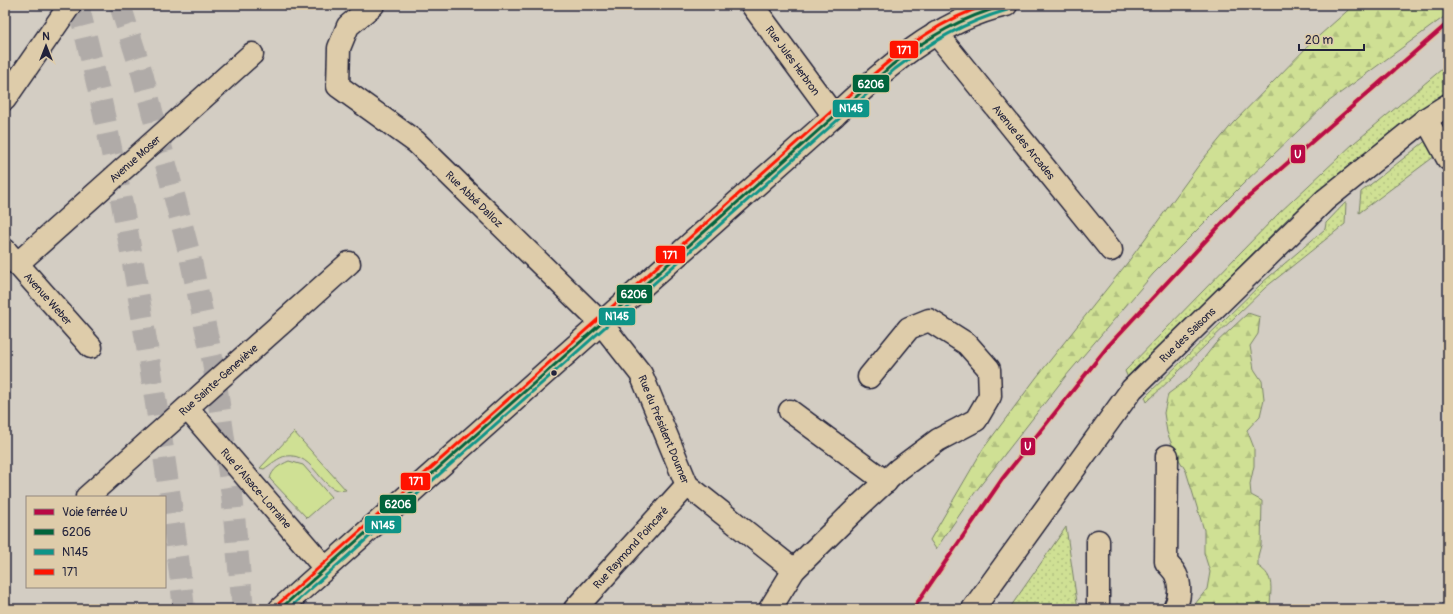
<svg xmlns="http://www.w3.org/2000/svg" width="1453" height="614" font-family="Pangolin,sans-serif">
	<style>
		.grass { fill: url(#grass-dots); stroke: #788168 }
		.forest { fill: url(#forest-firs); stroke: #788168 }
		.garden { fill: #cfe094; stroke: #788168 }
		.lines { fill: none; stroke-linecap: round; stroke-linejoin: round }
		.highway-tunnel { stroke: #b0aba8; stroke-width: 22; stroke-dasharray: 22 11; stroke-linecap: butt }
		.minor-casing { stroke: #22223b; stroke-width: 25 }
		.major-casing { stroke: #22223b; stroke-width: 25 }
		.minor { stroke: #deccaa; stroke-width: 22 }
		.major { stroke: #deccaa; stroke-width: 22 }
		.bus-1-casing { stroke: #deccaa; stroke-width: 6 }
		.bus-2-casing { stroke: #deccaa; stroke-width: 6 }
		.bus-3-casing { stroke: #deccaa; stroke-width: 6 }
		.bus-1 { stroke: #00643c; stroke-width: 3 }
		.bus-2 { stroke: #0e9488; stroke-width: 3 }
		.bus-3 { stroke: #ff1300; stroke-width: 3 }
		.rail-1-casing { stroke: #deccaa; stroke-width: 7 }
		.rail-1 { stroke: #b90845; stroke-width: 4 }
		.bus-dot { fill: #22223b; stroke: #deccaa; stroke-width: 1.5 }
		.labels { text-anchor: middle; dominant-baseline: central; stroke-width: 3.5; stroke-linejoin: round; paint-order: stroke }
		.street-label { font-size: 11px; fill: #22223b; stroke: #deccaa }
		.line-badge { stroke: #deccaa; stroke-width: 1.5 }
		.badge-label { font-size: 11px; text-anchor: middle; font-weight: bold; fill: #fff }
	</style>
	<defs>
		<pattern id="grass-dots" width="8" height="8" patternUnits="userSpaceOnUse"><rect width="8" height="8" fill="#cfe094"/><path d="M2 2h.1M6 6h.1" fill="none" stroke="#b1c080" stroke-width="1.8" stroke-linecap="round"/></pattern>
		<pattern id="forest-firs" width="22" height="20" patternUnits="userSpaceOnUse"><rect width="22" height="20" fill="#cfe094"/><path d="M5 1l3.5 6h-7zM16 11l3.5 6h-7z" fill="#b1c080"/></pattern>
	</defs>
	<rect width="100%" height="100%" fill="#d3cdc3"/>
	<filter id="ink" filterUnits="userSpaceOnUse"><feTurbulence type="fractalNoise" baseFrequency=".025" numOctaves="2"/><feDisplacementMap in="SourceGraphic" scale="8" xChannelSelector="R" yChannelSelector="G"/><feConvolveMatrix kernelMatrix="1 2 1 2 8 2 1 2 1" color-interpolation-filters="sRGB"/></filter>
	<g filter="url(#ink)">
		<path class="grass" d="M1448,64V98L1359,158L1302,211L1293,213L1128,378L1125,371L1278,214L1354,143Z
			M1428,139L1439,153L1359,213L1361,192Z
			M1346,202L1345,224L1266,287L1147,402L1145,397L1263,282L1325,229L1326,223Z
			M1066,527L1078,609H1009Z"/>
		<path class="forest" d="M1354,5H1448V14L1328,102L1242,185L1153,274L1065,377L976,491L936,549L930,540L983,449L1036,378L1128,262L1204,158L1233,123L1312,42Z
			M1248,313L1260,317L1258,334L1250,346L1254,369L1262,381L1264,399L1260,416L1247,430L1254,448V466L1250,484L1251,495L1262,501L1261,545L1258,556V566C1276,577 1270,590 1270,609H1194L1195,604L1207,589L1210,572L1204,553V530L1186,471L1175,453L1167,432L1164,413L1168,394L1187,380L1215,344Z"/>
		<path class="garden" d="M294,432L346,490C321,496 316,452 286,456C279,457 270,465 264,469L260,468Z
			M289,461L303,465L331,497L307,518L270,479C272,469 280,465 289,461Z"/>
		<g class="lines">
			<path class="highway-tunnel" d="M78,5C108,121 130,240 149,359C162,442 175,525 184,609
				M120,5L142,73L159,138L189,252L213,362L232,495L243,609"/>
			<defs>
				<g id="minor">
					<path id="s1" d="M373,5L348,26L339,48L338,86L416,142L601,323L641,374L687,485L794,570"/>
					<path id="s2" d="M752,5L834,116"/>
					<path id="s3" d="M936,33L1111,250"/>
					<path d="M5,99L70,5"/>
					<path d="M1426,119L1448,159"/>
					<path id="s4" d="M5,250L91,347"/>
					<path id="s5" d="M17,264L252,54"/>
					<path id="s6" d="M187,408L325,568"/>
					<path d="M790,411L886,482"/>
					<path d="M1167,456L1166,562C1169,566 1174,570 1176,575C1181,585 1180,600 1174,609"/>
					<path id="s7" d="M87,497L349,263"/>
					<path id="s8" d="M575,609L687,485"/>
					<path d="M770,609L794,570L858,507L899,469L938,440L976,420L990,396L989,369L967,344L929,320L909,328L869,377"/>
					<path id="s9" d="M973,609L1132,389L1325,200L1426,119L1448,105"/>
					<path d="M1098,609V541"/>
				</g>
				<path id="major" d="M280,609L834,116C883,70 938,20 1006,5"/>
			</defs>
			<use href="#minor" class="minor-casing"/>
			<use href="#major" class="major-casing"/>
			<use href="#minor" class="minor"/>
			<use href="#major" class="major"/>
			<defs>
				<path id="bus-1" d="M280,609L892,65C930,36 960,18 1006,5"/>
				<path id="bus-2" d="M288,609L895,69C932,41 963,23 1007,10"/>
				<path id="bus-3" d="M277,605L869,78C904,48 943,18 988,5"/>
			</defs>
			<use href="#bus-1" class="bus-1-casing"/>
			<use href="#bus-2" class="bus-2-casing"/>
			<use href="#bus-3" class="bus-3-casing"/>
			<use href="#bus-1" class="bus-1"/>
			<use href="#bus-2" class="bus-2"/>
			<use href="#bus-3" class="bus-3"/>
			<defs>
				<path id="rail-1" d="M913,609L1003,478L1109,345L1237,207L1448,23"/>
			</defs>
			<use href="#rail-1" class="rail-1-casing"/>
			<use href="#rail-1" class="rail-1"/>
		</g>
	</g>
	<circle class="bus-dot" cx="554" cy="373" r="3.5"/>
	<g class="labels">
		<g class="street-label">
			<text stroke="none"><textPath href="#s2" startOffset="69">Rue Jules Herbron</textPath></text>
			<text stroke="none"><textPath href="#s3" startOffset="140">Avenue des Arcades</textPath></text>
			<text stroke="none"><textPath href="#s5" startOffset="158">Avenue Moser</textPath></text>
			<text stroke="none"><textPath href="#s1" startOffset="272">Rue Abbé Dalloz</textPath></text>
			<text stroke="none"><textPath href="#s4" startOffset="65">Avenue Weber</textPath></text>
			<text stroke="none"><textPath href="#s9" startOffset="349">Rue des Saisons</textPath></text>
			<text stroke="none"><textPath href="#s7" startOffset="176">Rue Sainte-Geneviève</textPath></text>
			<text stroke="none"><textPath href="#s1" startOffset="574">Rue du Président Doumer</textPath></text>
			<text stroke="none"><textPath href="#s6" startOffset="106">Rue d'Alsace-Lorraine</textPath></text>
			<text stroke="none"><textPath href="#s8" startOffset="83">Rue Raymond Poincaré</textPath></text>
		</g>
	</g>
	<g class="line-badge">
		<rect x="889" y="40" width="30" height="19" rx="4" fill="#ff1300"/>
		<rect x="852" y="74" width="38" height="19" rx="4" fill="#00643c"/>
		<rect x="832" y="99" width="38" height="19" rx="4" fill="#0e9488"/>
		<rect x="1290" y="144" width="16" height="20" rx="4" fill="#b90845"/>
		<rect x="655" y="245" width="31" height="19" rx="4" fill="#ff1300"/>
		<rect x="616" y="284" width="37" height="20" rx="4" fill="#00643c"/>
		<rect x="598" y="307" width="38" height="19" rx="4" fill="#0e9488"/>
		<rect x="1020" y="437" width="16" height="19" rx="4" fill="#b90845"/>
		<rect x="400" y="472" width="31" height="19" rx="4" fill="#ff1300"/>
		<rect x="379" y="494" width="38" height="20" rx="4" fill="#00643c"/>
		<rect x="364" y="515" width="38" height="19" rx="4" fill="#0e9488"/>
	</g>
	<g class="badge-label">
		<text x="904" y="54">171</text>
		<text x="871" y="88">6206</text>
		<text x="851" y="112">N145</text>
		<text x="1298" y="158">U</text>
		<text x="670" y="259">171</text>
		<text x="634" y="298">6206</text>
		<text x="617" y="320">N145</text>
		<text x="1028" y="450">U</text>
		<text x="416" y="485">171</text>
		<text x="398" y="508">6206</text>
		<text x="383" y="529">N145</text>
	</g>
	<rect width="1453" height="614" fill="none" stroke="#deccaa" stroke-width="20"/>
	<rect x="10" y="10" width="1433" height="594" fill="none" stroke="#22223b" stroke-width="1.5" filter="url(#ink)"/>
	<rect x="26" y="496" width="140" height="92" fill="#deccaa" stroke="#93887e"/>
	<rect x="34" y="509" width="20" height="6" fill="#b90845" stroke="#93887e"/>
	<text x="62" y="516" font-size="12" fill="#22223b">Voie ferrée U</text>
	<rect x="34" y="529" width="20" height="6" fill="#00643c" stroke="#93887e"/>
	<text x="62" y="536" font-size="12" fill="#22223b">6206</text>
	<rect x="34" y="549" width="20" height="6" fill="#0e9488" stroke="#93887e"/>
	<text x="62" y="556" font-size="12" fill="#22223b">N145</text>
	<rect x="34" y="569" width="20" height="6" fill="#ff1300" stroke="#93887e"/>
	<text x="62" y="576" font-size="12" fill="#22223b">171</text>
	<g transform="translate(46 46)" stroke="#deccaa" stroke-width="3" paint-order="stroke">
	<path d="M0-3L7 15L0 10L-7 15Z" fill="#22223b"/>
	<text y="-6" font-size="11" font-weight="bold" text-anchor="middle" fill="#22223b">N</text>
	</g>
	<path d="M1299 44v6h65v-6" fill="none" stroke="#22223b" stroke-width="2"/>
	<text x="1305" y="44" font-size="12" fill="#22223b" stroke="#deccaa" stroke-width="3" paint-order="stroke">20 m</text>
</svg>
